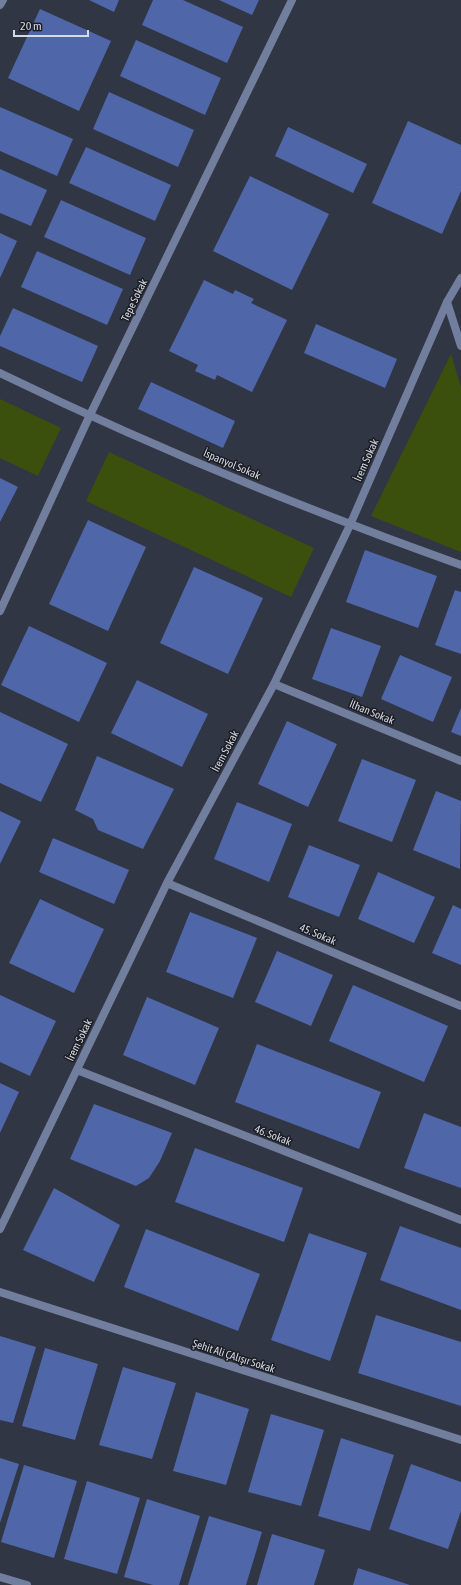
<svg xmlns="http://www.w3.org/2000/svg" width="461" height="1585" font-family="'Asap Condensed',sans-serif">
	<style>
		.green { fill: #3c500d }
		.building { fill: #4f66a9 }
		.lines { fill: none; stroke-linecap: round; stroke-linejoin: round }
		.minor { stroke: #727e9d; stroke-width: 8 }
		.labels { text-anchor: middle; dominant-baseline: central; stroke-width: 3; stroke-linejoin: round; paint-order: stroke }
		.street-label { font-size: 11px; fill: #d5d9e2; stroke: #1b1d24 }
	</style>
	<rect width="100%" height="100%" fill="#303644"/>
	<path class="green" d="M451,354L461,387V552L371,516Z
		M0,399L61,428L38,476L0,458Z
		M109,452L314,548L291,597L86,501Z"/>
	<path class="building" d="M89,0H119L114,12Z
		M153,0H183L243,27L227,63L142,25Z
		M219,0H259L252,15Z
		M40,9L111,41L79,111L8,78Z
		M136,40L221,78L205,115L120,76Z
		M109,92L194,130L178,167L93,129Z
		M0,107L73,139L57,176L0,151Z
		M408,121L461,145V191L442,234L372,203Z
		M288,127L367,164L353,193L275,156Z
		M86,147L171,185L155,221L69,183Z
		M0,169L47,190L31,226L0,213Z
		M250,176L329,214L292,290L213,251Z
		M61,200L146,238L130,275L44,237Z
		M0,233L17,241L0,278Z
		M37,251L123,289L107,325L21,287Z
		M204,280L233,294L235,290L254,299L251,303L287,320L252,392L217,375L215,380L195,371L198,365L169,351Z
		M13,308L98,346L82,382L0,346V336Z
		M316,324L397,359L385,388L304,353Z
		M151,382L235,421L223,448L138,409Z
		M0,478L18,487L0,522Z
		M88,520L146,547L108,631L49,604Z
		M365,550L437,576L418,628L346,602Z
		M194,567L263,598L228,674L160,643Z
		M455,590L461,592V654L435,645Z
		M29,626L107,663L79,722L1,685Z
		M331,628L381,646L362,697L312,679Z
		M400,655L452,677L433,722L381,699Z
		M137,680L208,714L182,767L111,733Z
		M461,708V736L451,732Z
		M0,712L68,744L41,802L0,783Z
		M287,721L337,744L308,807L258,784Z
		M97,756L174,789L143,849L98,830L93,819L75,810Z
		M362,759L416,780L392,842L338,821Z
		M436,791L461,801L460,869L413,850Z
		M237,802L292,824L269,882L214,859Z
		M0,811L21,821L0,864Z
		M53,838L129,870L114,904L39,872Z
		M309,845L360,865L339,917L288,897Z
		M378,872L435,897L414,943L358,919Z
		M40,899L104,929L74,993L9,963Z
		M453,905L461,909V965L432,953Z
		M190,912L257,938L233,998L166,972Z
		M277,951L333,975L311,1026L255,1002Z
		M353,985L448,1026L424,1082L329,1041Z
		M0,995L56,1021L30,1076L0,1062Z
		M147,997L219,1028L195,1085L123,1055Z
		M257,1044L381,1092L359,1149L235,1102Z
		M0,1083L19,1092L0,1133Z
		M94,1104L172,1133L160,1161L149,1178L136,1186L70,1159Z
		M424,1113L461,1127V1188L404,1168Z
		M195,1148L303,1188L284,1242L175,1202Z
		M54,1188L120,1225L94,1282L23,1250Z
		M400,1226L461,1248V1310L380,1280Z
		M146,1229L260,1274L238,1331L124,1287Z
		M309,1233L367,1253L330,1361L271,1340Z
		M376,1315L461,1342V1406L358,1373Z
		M0,1336L36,1347L13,1423L0,1420Z
		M45,1348L98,1364L75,1440L22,1426Z
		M123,1367L176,1383L152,1459L99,1445Z
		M196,1392L249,1409L226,1485L173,1471Z
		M271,1414L324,1430L301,1506L248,1492Z
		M341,1438L394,1455L370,1531L318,1516Z
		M0,1458L19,1464L0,1523Z
		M411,1464L461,1482V1511L448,1549L389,1529Z
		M24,1465L77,1481L54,1558L1,1542Z
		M87,1481L140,1498L117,1574L64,1559Z
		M147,1499L200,1516L179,1585H153L124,1577Z
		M209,1516L262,1532L246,1585H188Z
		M272,1534L325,1550L314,1585H257Z
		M358,1568L410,1585H353Z"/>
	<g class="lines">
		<path class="minor" d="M0,5L3,0
			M447,302L461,346
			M0,373C150,446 304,509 461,565
			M0,611L89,417L292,0
			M274,684L461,761
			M167,883L461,1006
			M77,1070L461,1220
			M0,1229L167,883L274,684L350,525L447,302L461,278
			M0,1292L461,1440
			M0,1577L27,1585"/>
	</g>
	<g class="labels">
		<g class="street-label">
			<text transform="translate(134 300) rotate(-64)">Tepe Sokak</text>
			<text transform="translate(366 460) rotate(-66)">İrem Sokak</text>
			<text transform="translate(232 464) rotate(23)">İspanyol Sokak</text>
			<text transform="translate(372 712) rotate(22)">İlhan Sokak</text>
			<text transform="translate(225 751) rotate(-62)">İrem Sokak</text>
			<text transform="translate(318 934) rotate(23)">45. Sokak</text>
			<text transform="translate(79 1040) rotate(-64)">İrem Sokak</text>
			<text transform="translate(273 1135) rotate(21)">46. Sokak</text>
			<text transform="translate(234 1356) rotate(18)">Şehit Ali ÇAlışır Sokak</text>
		</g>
	</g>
	<path d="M14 30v6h74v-6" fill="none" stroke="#d5d9e2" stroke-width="2"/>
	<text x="20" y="30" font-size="12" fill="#d5d9e2" stroke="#1b1d24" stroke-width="3" paint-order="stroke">20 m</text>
</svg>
